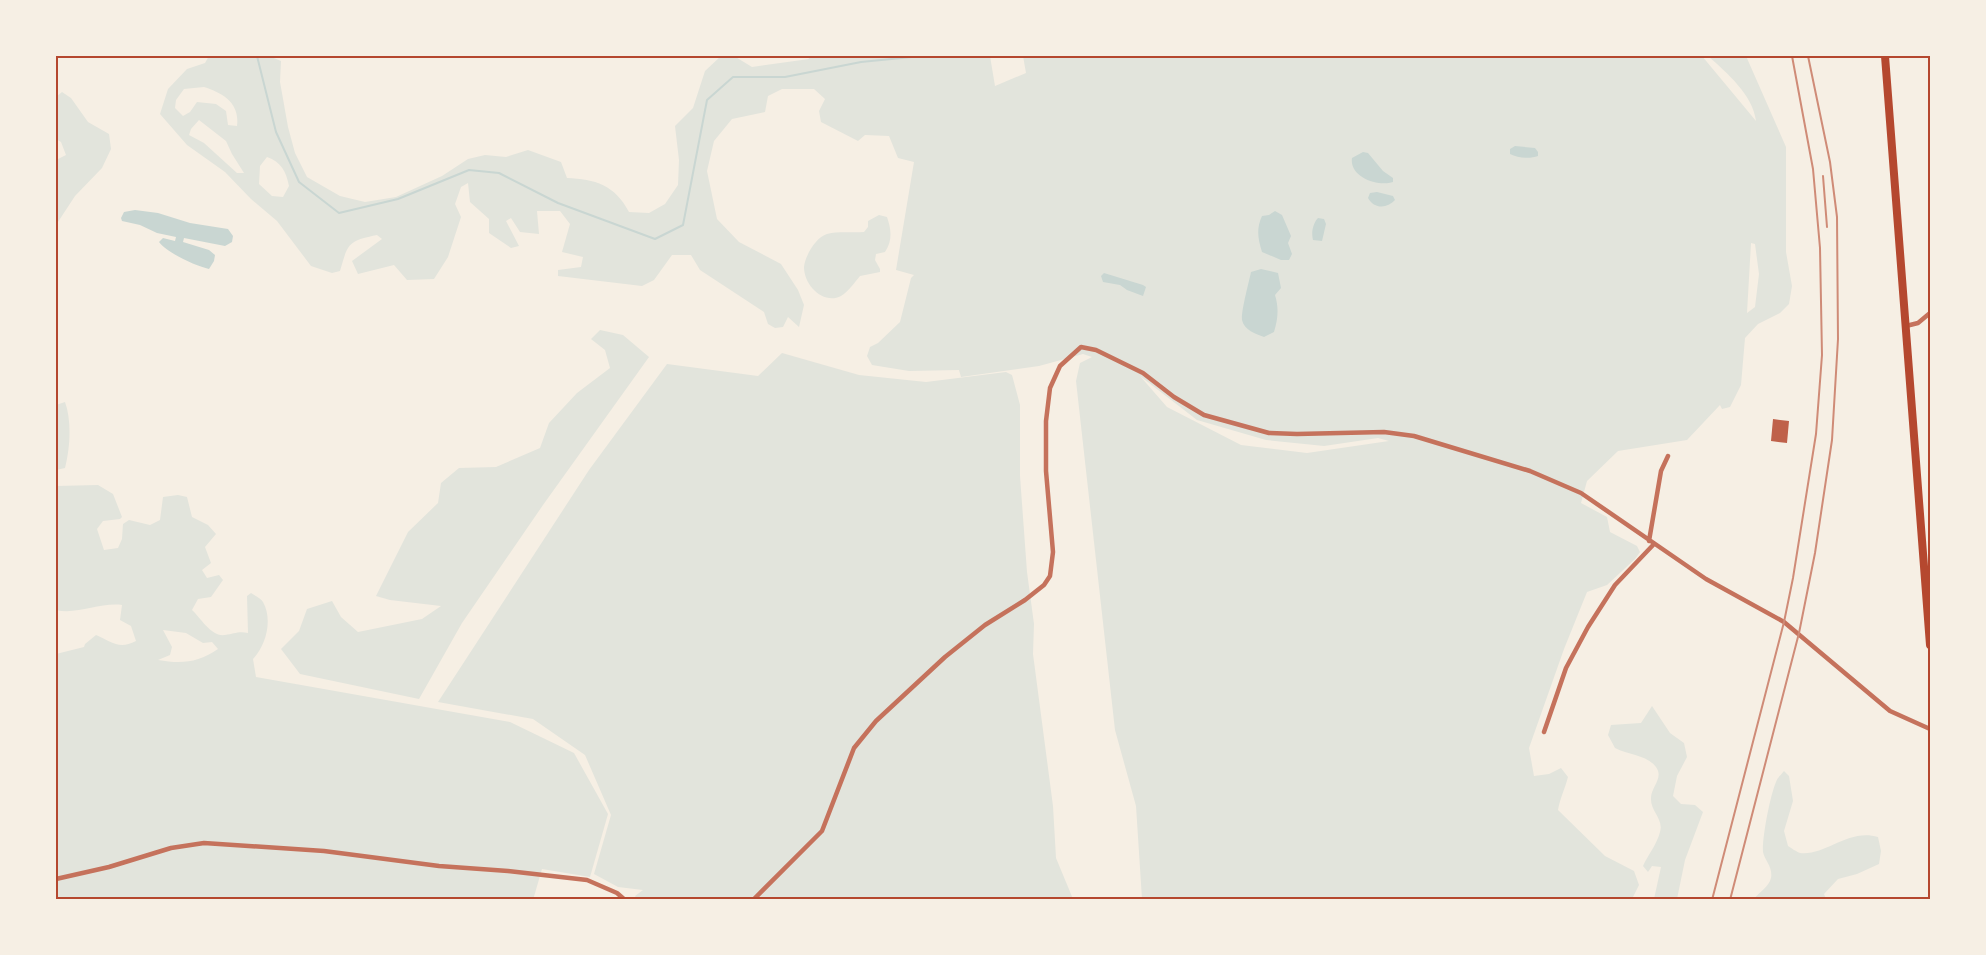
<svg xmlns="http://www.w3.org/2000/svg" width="1986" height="955" font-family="'Sofia Sans Condensed',sans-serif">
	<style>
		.green { fill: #e2e4dc; fill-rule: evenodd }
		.water { fill: #c9d6d2 }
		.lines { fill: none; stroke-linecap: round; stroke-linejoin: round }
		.stream { stroke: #c9d6d2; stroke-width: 2 }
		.building { fill: #bf614a }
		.minor { stroke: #c5725c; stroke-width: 4.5 }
		.primary { stroke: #b5482f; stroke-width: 8 }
		.rail { stroke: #cf8b77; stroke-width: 2 }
		.neatline { fill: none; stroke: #b5482f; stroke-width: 2 }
	</style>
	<rect width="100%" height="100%" fill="#f6efe4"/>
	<path class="green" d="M209,56H269L281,61L280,82L288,127L295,153L307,177L340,196L365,202L396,197L442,176L468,159L485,155L506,157L528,150L561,162L567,178C595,179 615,185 629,212L649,213L665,204L678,185L679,160L675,126L693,108L705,71L721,56H734L752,67L809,59L808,56H990L995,86L1026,73L1023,56H1702L1756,121C1753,95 1727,73 1708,56H1746L1786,147V252L1792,286L1789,304L1780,313L1758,324L1745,338L1741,385L1730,407L1722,409L1720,405L1687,440L1618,451L1587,481L1581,503L1607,517L1610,532L1637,546L1640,552L1635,559L1607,585L1587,592L1564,649L1529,748L1534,776L1549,774L1561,768L1568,777C1565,789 1560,798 1558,810L1605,856L1634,871L1639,885L1632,899H1142L1136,806L1115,730L1076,381L1080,363L1092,357L1083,354L1039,366L961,377L959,370L909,371L872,365L867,356L870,347L878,343L900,322L911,278L914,275L896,270L914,162L898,158L889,136L865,135L858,141L821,122L819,111L825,99L814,89H782L768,96L765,112L732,119L714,141L707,171L717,219L739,242L781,264L798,290L804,305L799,327L788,317L783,327L775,328L768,324L764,312L700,270L691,255H672L654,280L642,286L558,276V270L581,267L583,257L562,252L570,224L560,211H537L539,234L520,232L511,218L506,221L519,246L511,248L489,233V219L470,202L468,183L461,187L455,204L461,217L448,257L434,279L407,280L394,265L358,274L352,261L382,239L377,235C348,241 348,243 340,271L332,273L311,266L277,221L251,199L225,172L187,145L160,114L168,89L187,69L205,63ZM204,87C223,93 240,103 237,126L228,125L226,111L216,104L197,102L190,112L183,116L175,108L176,100L184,89ZM199,120L226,141L232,154L244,173H237L204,143L189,135L191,129ZM267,157C281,162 286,171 289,186L283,197L272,196L259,184L260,166ZM1751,243L1755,244L1759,274L1755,307L1747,313ZM1140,376L1197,420L1266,440L1324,446L1378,438L1389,441L1307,453L1241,445L1167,407Z
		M62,92L71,98L88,122L109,134L111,149L102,168L75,196L56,225V160L66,155L61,142L56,139V97Z
		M879,215L887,217C891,229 893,240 885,252L876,254L875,260L880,269V272L860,276C855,282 848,292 841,296C824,305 804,286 804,267C805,256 816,237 827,234C838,231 852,233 864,232L868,227V221Z
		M600,330L623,335L649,357L543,505L462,623L419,699L300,674L281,649L299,631L307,609L332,601L341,617L358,632L422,619L441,606L390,600L376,596L408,532L438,503L441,483L459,468L496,467L540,448L549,423L577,393L610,368L605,350L591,339Z
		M782,353L859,375L926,382L1006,372L1012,375L1020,405V476L1027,572L1034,624L1033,654L1053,806L1056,858L1073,899H637L635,896L643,890L618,887L594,874L611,815L585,755L533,719L438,702L589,470L667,364L758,376Z
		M65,402C72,421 70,449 65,468L56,470V405Z
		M98,485L113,494L122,517L120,519L103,521L97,529L104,550L118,548L122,539L123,524L129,520L150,525L160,520L163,497L178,495L187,497L192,517L208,525L216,534L205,547L211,563L202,570L207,578L219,575L223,580L211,597L198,599L192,610C201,618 211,637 225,635C234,634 238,631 248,633L247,596L251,593C255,596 261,598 263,602C273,620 266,645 253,659L256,677L510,722L574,753L608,814L590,877L542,869L533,900L56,899V654L84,647L85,644L96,635C112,642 119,650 136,641L131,626L120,620L122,605C101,602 77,615 56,610V486ZM163,630L186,633L203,643L212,642L218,649C198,663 181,664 158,660L170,655L172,647Z
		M1652,706L1670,733L1684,743L1687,757L1677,776L1673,796L1681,804L1695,805L1703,812L1685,860L1677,899H1654L1661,867L1652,866L1648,872L1643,866C1648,855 1657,844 1660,832C1664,819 1650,811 1651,798C1651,787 1664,778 1656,767C1647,755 1629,755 1615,748L1608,735L1611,725L1641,723Z
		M1784,771L1789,776L1793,801L1784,831L1788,846C1791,848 1797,852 1800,853C1826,856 1848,828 1878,837L1881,851L1879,864L1857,874L1838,879L1824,894L1826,899H1754C1759,892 1769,887 1771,878C1773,867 1765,861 1763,852C1762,838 1770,796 1776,782C1777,778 1781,775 1784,771Z"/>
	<path class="water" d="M1515,146L1535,148L1538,152V156C1530,159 1518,158 1510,154V149Z
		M1363,152L1368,153L1383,171L1393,178V182C1378,187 1349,177 1352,158Z
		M1377,192L1393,196L1395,200C1387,209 1374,209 1368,198L1370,193Z
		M135,210L158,213L190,223L228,229L233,236L232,242L225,246L184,238L183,242L209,250L215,255L214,261L209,269C196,266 167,253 159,242L163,238L175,241L176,237L157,233L140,225L122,221L121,218L124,212Z
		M1275,211L1282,215L1291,236L1288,243L1292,254L1289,260H1281L1262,252C1258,239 1256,229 1262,216L1269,215Z
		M1318,218L1324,219L1326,224L1322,241L1313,240C1311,233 1313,223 1318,218Z
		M1261,269L1278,273L1281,288L1275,295C1279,308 1278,319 1274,332L1264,337C1256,334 1244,330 1242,320C1241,311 1249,282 1251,272Z
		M1104,273L1143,285L1146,287L1143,296L1127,290L1120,285L1103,282L1101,276Z"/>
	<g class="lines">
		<path class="stream" d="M257,56L276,132L299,182L339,213L398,199L469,170L499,173L558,203L655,239L683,225L707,100L733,77H785L861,62L922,56"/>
	</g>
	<path class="building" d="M1773,419L1789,421L1787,443L1771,441Z"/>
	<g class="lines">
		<path class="minor" d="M1906,326L1918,323L1930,313
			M1649,541L1661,471L1668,456
			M1544,732L1566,668L1588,627L1615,585L1654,544
			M56,879L109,867L171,848L204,843L324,851L439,866L508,871L587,880L617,893L625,900
			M753,900L822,831L854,748L876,721L945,657L985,625L1025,600L1044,585L1050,576L1053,552L1046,471V421L1050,388L1060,366L1081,347L1096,350L1143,373L1174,397L1204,415L1269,433L1297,434L1384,432L1414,436L1530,471L1581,493L1706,579L1784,622L1890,711L1930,729"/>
		<path class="primary" d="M1885,56L1930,645"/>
		<path class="rail" d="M1823,176L1827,227
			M1712,900L1784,622L1793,578L1816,434L1822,355L1820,248L1813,169L1792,56
			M1730,900L1799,633L1815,553L1832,440L1838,339L1837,217L1830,162L1808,56"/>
	</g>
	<rect width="1986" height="955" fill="none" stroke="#f6efe4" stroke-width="114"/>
	<rect x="57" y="57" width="1872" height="841" class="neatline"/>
</svg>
